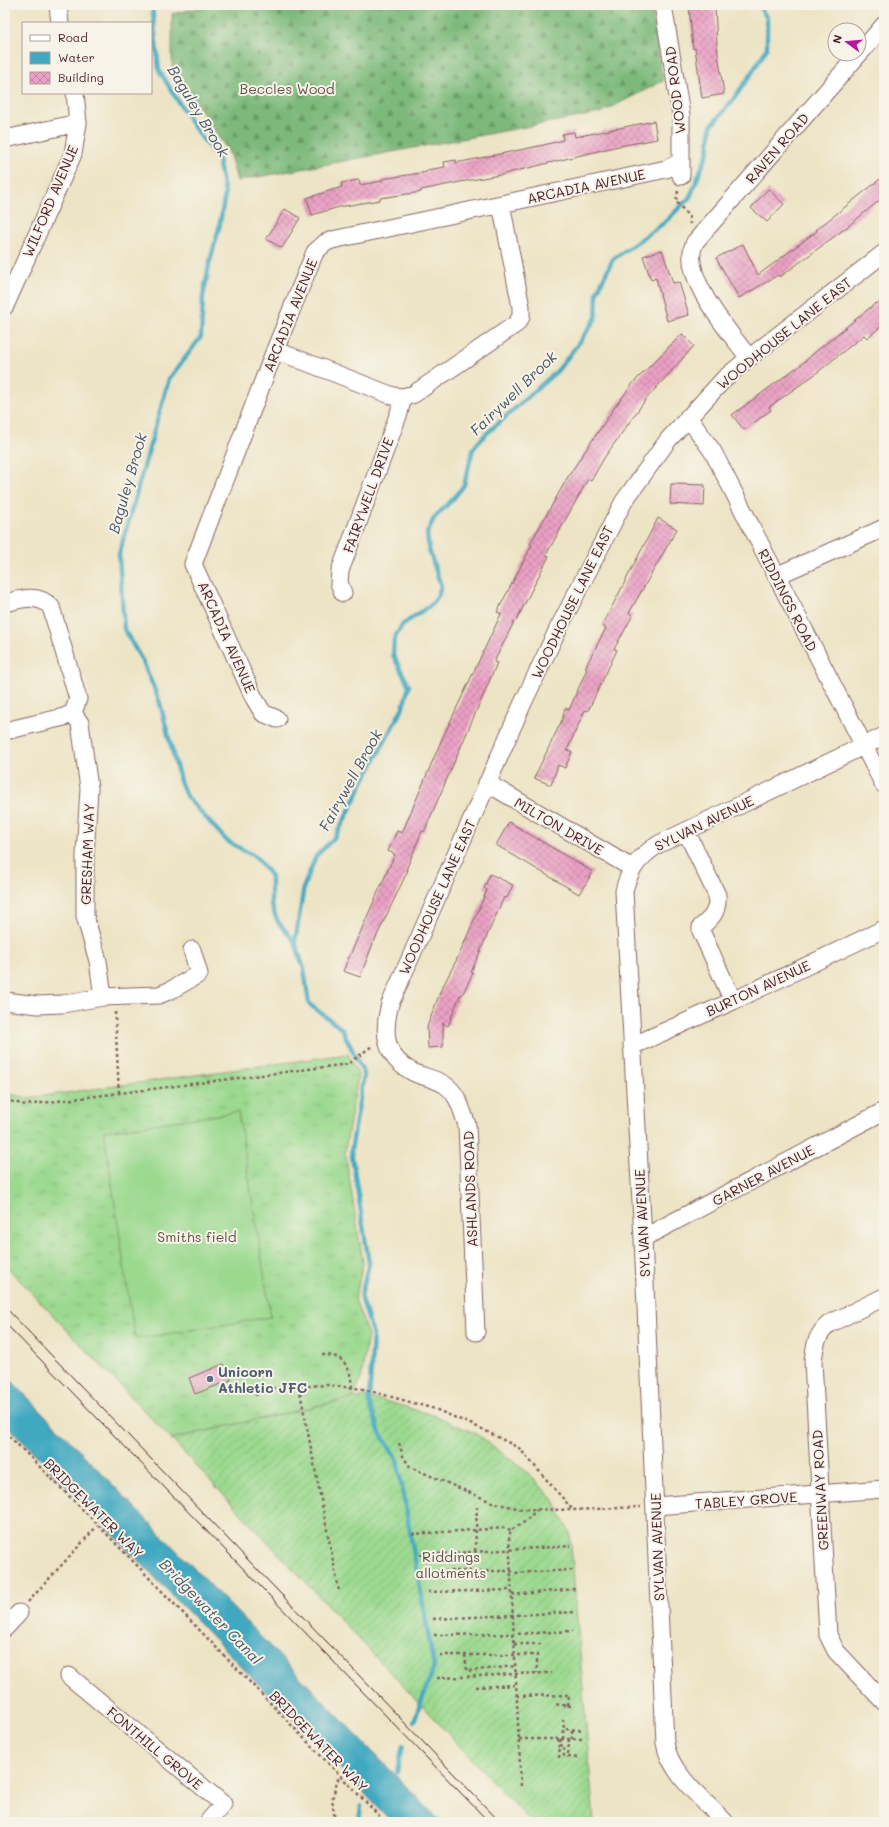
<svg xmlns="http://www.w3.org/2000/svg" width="889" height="1827" font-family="Mali,sans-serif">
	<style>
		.grass { fill: url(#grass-tufts); stroke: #727c5d }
		.forest { fill: url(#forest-firs); stroke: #636c52 }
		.garden { fill: url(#garden-furrows); stroke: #727c5d }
		.pitch { fill: #9bd98f; stroke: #727c5d }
		.water { fill: #40a8c0; stroke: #456476 }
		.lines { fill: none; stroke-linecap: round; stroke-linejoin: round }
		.stream { stroke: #40a8c0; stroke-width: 4.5 }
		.building { fill: url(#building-cross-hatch) }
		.minor-casing { stroke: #836461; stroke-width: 19 }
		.path { stroke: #836461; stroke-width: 2.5; stroke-dasharray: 3 3; stroke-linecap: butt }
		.minor { stroke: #fff; stroke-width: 17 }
		.tram { stroke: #4a1f2b; stroke-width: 1 }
		.service-dot { fill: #5c6f8a; stroke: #f7f3e8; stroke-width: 1.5 }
		.labels { text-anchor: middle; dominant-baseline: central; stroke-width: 4; stroke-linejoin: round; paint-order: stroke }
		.park-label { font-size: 14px; fill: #5e4e44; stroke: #f7f3e8 }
		.street-label { font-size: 14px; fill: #4a1f2b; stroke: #f7f3e8 }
		.service-label { font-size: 14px; font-weight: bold; fill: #4e5e75; stroke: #f7f3e8; text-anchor: start }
		.water-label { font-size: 15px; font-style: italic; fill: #465667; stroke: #f7f3e8 }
	</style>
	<defs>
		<pattern id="grass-tufts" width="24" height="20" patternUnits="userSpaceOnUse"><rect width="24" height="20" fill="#9bd98f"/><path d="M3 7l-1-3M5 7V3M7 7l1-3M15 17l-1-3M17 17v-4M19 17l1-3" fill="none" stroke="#87ba7c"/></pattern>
		<pattern id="forest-firs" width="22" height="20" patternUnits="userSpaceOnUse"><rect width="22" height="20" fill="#7cb97a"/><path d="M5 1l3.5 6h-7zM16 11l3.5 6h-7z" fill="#689664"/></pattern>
		<pattern id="garden-furrows" width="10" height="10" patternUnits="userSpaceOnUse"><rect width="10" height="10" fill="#9bd98f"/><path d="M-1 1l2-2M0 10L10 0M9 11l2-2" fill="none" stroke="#87ba7c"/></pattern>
		<pattern id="building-cross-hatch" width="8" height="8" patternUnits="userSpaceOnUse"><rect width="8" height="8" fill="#eba1c5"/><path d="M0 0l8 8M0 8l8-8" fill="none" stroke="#c083a0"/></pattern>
	</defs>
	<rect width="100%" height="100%" fill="#f7f3e8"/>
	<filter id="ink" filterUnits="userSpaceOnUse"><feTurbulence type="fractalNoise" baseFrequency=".025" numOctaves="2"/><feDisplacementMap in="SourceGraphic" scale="8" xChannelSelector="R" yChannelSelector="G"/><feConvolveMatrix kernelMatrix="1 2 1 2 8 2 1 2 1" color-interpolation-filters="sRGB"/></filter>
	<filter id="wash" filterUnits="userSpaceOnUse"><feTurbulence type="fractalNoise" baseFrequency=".012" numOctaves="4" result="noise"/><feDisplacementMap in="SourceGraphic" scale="16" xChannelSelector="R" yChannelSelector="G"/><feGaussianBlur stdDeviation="0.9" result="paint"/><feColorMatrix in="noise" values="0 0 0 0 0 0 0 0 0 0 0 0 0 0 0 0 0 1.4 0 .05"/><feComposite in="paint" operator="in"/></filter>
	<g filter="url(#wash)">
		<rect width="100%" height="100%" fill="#ede4c5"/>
		<path class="grass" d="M348,1054L358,1075L345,1151L363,1263L355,1299L368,1335L361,1379L353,1398L171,1439L5,1265V1093L28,1098Z"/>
		<path class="forest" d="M211,5H651L663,81L600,113L237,181L229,152L172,67V14Z"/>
		<path class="garden" d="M364,1397L385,1401L433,1415L477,1434L527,1472L554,1500L570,1533L594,1822H531L171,1439L353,1398Z"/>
		<path class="pitch" d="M238,1112L271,1317L135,1339L104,1131Z"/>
		<path class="water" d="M5,1374L441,1822H392L5,1423Z"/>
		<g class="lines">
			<path class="stream" d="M152,5L159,70L193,126L218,159L225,194L219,228L209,265L203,297L201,337L169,379L119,554L124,629L144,664L160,703L180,781L186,796L227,841L256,857L271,876V905L278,922L295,942
				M414,1721L434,1667L397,1459L380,1433L369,1403L373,1335L361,1296L369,1263L351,1151L364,1074L342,1029L309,1004L304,969L295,942L304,886L316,856L335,837L346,817L363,782L403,707L409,686L393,655L394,639L402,625L432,604L438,596L441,586L429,550L427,533L434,518L454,498L464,485L473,449L484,436L558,370L578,344L596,318L597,292L613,259L664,223L690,197L708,152L711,126L733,100L753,71L767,48V18L758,5
				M397,1772L403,1745
				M359,1822L361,1806"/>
		</g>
		<g id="blocks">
			<path class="building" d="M689,5H715L717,47L724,94L702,98L695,48L693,49Z
				M654,121L657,139L614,147L500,175L460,182L421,190V192L380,198V200L339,207L312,215L307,198L342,187L341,183L359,180L360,185L382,181V179L427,172V170L445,167L444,162L456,160V163L544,145L563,140L562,134L574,132L575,137Z
				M884,176V196L875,204L847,227L780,277L778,275L739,298L716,258L743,244L758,275L817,231L816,230Z
				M768,189L784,204L767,222L751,208Z
				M285,209L300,218L282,248L266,239Z
				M662,250L673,283L679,282L689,315L667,321L656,278L651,280L643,256Z
				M884,299V324L867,338L864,335L814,375L769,407L771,410L744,430L732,415L796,368V369L820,348L876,303L877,304Z
				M682,334L694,346L646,399L604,458L591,481L588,479L546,555L549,556L516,621L515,620L494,662L497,663L485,691L433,811L424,832L422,831L406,870H408L372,946L360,977L343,971L395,854L388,851L397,831L402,833L442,739L501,614L497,612L532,545L530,544L569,475L612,411L634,382Z
				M671,484L705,485L704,506L670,504Z
				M658,518L677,529L629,613L633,615L614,649L617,650L588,711L585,710L567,750L572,752L565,768L558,765L551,785L534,778L562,720L565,708L569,710L587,669L585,668L606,628L602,626Z
				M509,822L593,872L579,894L496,845Z
				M490,874L513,885L507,898L504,897L471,972L473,973L462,995H460L448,1026L443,1023V1047L428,1048L427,1027L441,990L459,955L487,890L484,888Z
				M224,1364L231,1380L195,1394L189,1378Z"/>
		</g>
	</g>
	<g filter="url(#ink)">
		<use href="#blocks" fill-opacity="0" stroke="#836461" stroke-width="1"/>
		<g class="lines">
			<defs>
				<path id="minor" d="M58,5L60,23
					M663,5L681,115V176
					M859,54L884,25
					M5,139L78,123
					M5,306L73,154L78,123L75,93
					M275,350L393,396L403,397L414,394L516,324L521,317V307L501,204
					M749,358C730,332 678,275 695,242L859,54
					M688,417L713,452L884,785
					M776,576L884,528
					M343,593L339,583L340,571L399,413L403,397
					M5,603C21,599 38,593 51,607L78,699L73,713
					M73,713L80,723L89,788L85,856V916L98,961L103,997
					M277,719L263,713L254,698L193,564L275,350L315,252L325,243L332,240L666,169L681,162
					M5,731L64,717L73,713
					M487,783L632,868
					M686,831L717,895C718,911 713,917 701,927V931L733,1001
					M5,1001L38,1005L62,1004L103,997L159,995L171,990L199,974L192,950
					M632,1046L733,1001L884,929
					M643,1238L884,1111
					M884,1297L829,1324C816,1335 815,1346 813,1361L828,1635L836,1651L884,1702
					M476,1332L467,1125C462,1111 458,1093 445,1085C435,1078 421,1077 411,1071C383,1056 383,1030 390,1004L522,705L558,629L624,501L668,440L725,378L749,358L884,253
					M655,1506L884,1489
					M5,1628L19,1613
					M69,1676L223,1804L208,1822
					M725,1822C704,1800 670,1774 665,1743L643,1238L624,891C629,869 640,856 659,844L884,736"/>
			</defs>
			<use href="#minor" class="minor-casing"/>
			<path class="path" d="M678,191L676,201L689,217L690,224
				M115,1012L119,1094
				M5,1100L26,1105L348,1064L372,1046
				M322,1355C345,1354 351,1369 352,1388
				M299,1387L339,1591
				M255,1395L273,1388L327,1385L363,1389L435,1409L482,1429L519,1448L573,1510
				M5,1432L98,1525L385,1822
				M399,1443L403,1456L410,1467L494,1503L521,1509L573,1510L641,1507
				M412,1534L505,1528L511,1530
				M475,1551L477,1507
				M420,1555L571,1546
				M420,1571H511L514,1573L573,1570
				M428,1592L512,1590
				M512,1595L575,1589
				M28,1602L98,1525
				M433,1619L577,1612
				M434,1635L514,1634L573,1631
				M514,1644H544
				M440,1655H537V1673
				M465,1655L467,1671L515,1666
				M437,1678C475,1677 513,1673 552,1673
				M476,1687L516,1685
				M517,1696L569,1695L568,1706L555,1704
				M568,1706L573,1705
				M563,1719L564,1729
				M519,1739H585
				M558,1739L559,1749
				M561,1739L560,1745L564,1746V1757
				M563,1739L564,1729L581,1730
				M569,1739L568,1757L579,1758
				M572,1739V1730
				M559,1758L560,1745
				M521,1786L509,1536L511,1530L523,1523L537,1510
				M335,1822L332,1799L339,1776"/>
			<use href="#minor" class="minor"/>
			<path class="tram" d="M5,1307L500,1822
				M5,1323L489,1822"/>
		</g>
	</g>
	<circle class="service-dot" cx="210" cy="1379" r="4"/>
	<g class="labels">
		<g class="park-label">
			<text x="287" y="88">Beccles Wood</text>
			<text x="197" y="1236">Smiths field</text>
			<text x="451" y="1556">Riddings<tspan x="451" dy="16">allotments</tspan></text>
		</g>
		<g class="street-label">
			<text transform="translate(675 90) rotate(-97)">WOOD ROAD</text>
			<text transform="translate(777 148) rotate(-49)">RAVEN ROAD</text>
			<text transform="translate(586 186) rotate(-12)">ARCADIA AVENUE</text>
			<text transform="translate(50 201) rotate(-67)">WILFORD AVENUE</text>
			<text transform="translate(290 315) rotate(-68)">ARCADIA AVENUE</text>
			<text transform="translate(784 333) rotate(-39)">WOODHOUSE LANE EAST</text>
			<text transform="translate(368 495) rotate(-70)">FAIRYWELL DRIVE</text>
			<text transform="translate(788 600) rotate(63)">RIDDINGS ROAD</text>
			<text transform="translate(572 602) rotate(-64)">WOODHOUSE LANE EAST</text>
			<text transform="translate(227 637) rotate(66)">ARCADIA AVENUE</text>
			<text transform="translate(704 823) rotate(-26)">SYLVAN AVENUE</text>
			<text transform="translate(559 826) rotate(30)">MILTON DRIVE</text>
			<text transform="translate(87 854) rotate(-88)">GRESHAM WAY</text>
			<text transform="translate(437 897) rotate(-66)">WOODHOUSE LANE EAST</text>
			<text transform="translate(758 988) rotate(-25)">BURTON AVENUE</text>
			<text transform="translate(763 1175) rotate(-28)">GARNER AVENUE</text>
			<text transform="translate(470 1189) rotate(-92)">ASHLANDS ROAD</text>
			<text transform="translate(642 1223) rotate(-93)">SYLVAN AVENUE</text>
			<text transform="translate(820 1490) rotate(-93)">GREENWAY ROAD</text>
			<text transform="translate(746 1500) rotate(-4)">TABLEY GROVE</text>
			<text transform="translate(94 1508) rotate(45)">BRIDGEWATER WAY</text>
			<text transform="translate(657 1547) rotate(-92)">SYLVAN AVENUE</text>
			<text transform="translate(319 1741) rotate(46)">BRIDGEWATER WAY</text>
			<text transform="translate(155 1748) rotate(40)">FONTHILL GROVE</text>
		</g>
		<g class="service-label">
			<text x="218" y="1371">Unicorn<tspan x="218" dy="16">Athletic JFC</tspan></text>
		</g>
		<g class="water-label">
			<text transform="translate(199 111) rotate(59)">Baguley Brook</text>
			<text transform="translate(513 393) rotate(-44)">Fairywell Brook</text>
			<text transform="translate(127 483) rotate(-74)">Baguley Brook</text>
			<text transform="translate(350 780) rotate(-61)">Fairywell Brook</text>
			<text transform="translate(211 1611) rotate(46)">Bridgewater Canal</text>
		</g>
	</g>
	<rect width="889" height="1827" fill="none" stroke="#f7f3e8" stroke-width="20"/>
	<rect x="22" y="22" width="130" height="72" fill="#f7f3e8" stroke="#b29e9c"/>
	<rect x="30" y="35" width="20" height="6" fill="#ffffff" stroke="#b29e9c"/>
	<text x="58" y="42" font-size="12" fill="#4a1f2b">Road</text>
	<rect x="30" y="52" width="20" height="12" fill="#40a8c0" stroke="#b29e9c"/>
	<text x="58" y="62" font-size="12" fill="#4a1f2b">Water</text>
	<rect x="30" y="72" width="20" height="12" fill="url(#building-cross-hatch)" stroke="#b29e9c"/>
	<text x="58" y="82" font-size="12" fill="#4a1f2b">Building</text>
	<g transform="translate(847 42) rotate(286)"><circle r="19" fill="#f7f3e8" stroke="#b29e9c"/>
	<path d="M0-3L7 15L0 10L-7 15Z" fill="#b5179e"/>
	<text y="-6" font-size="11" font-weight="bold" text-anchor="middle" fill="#4a1f2b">N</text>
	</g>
</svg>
